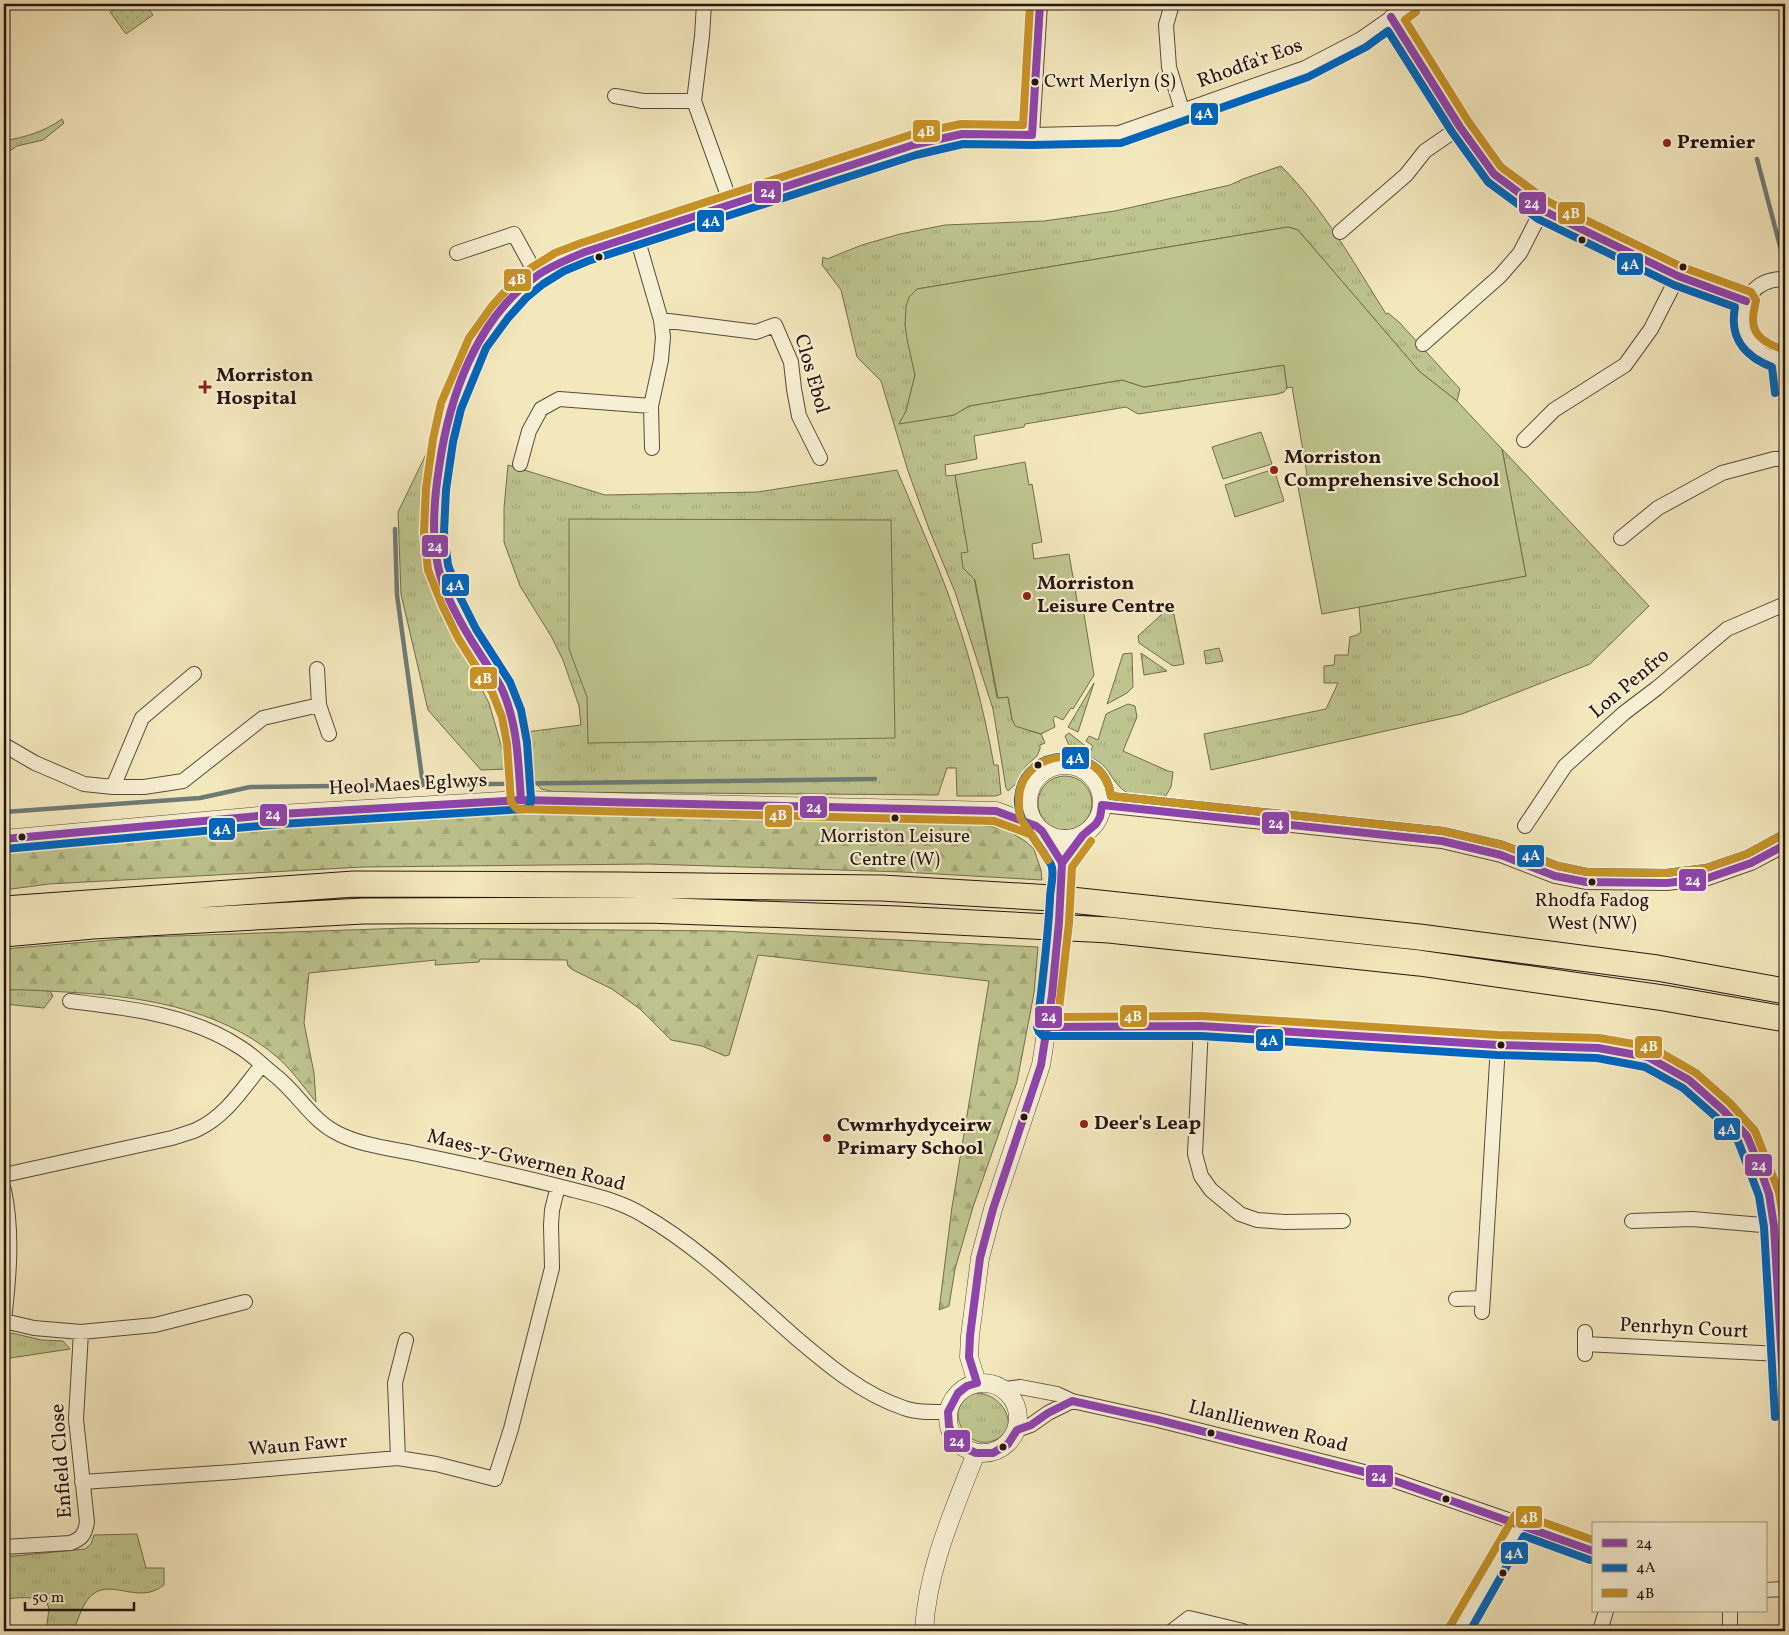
<svg xmlns="http://www.w3.org/2000/svg" width="1789" height="1635" font-family="Vollkorn,serif">
	<style>
		.grass { fill: url(#grass-tufts); stroke: #726c4e }
		.forest { fill: url(#forest-firs); stroke: #726c4e }
		.park { fill: #bec48e; stroke: #726c4e }
		.garden { fill: url(#garden-dots); stroke: #726c4e }
		.lines { fill: none; stroke-linecap: round; stroke-linejoin: round }
		.stream { stroke: #6e7a75; stroke-width: 4.5 }
		.minor-casing { stroke: #584a3a; stroke-width: 16 }
		.tertiary-casing { stroke: #584a3a; stroke-width: 19 }
		.motorway-casing { stroke: #25150f; stroke-width: 27 }
		.minor { stroke: #f7efd3; stroke-width: 14 }
		.tertiary { stroke: #f7efd3; stroke-width: 18 }
		.motorway { stroke: #f3e7bc; stroke-width: 25 }
		.tertiary-bridge-casing { stroke: #584a3a; stroke-width: 19; stroke-linecap: butt }
		.tertiary-bridge { stroke: #f7efd3; stroke-width: 18 }
		.bus-1-casing { stroke: #f7efd3; stroke-width: 11 }
		.bus-2-casing { stroke: #f7efd3; stroke-width: 11 }
		.bus-3-casing { stroke: #f7efd3; stroke-width: 11 }
		.bus-1 { stroke: #8e44ad; stroke-width: 8 }
		.bus-2 { stroke: #0065bd; stroke-width: 8 }
		.bus-3 { stroke: #c69227; stroke-width: 8 }
		.bus-dot { fill: #25150f; stroke: #f7efd3; stroke-width: 2 }
		.poi-dot { fill: #8f2418; stroke: #f7efd3; stroke-width: 2 }
		.labels { text-anchor: middle; dominant-baseline: central; stroke-width: 4.5; stroke-linejoin: round; paint-order: stroke }
		.bus-label { font-size: 19px; fill: #25150f; stroke: #f7efd3 }
		.street-label { font-size: 20px; fill: #25150f; stroke: #f7efd3 }
		.poi-label { font-size: 20px; font-weight: bold; fill: #25150f; stroke: #f7efd3; text-anchor: start }
		.line-badge { stroke: #f7efd3; stroke-width: 2 }
		.badge-label { font-size: 14px; text-anchor: middle; font-weight: bold; fill: #fff }
	</style>
	<defs>
		<pattern id="grass-tufts" width="24" height="20" patternUnits="userSpaceOnUse" patternTransform="scale(1.25)"><rect width="24" height="20" fill="#bec48e"/><path d="M3 7l-1-3M5 7V3M7 7l1-3M15 17l-1-3M17 17v-4M19 17l1-3" fill="none" stroke="#a3a879"/></pattern>
		<pattern id="forest-firs" width="22" height="20" patternUnits="userSpaceOnUse" patternTransform="scale(1.25)"><rect width="22" height="20" fill="#bec48e"/><path d="M5 1l3.5 6h-7zM16 11l3.5 6h-7z" fill="#a3a879"/></pattern>
		<pattern id="garden-dots" width="8" height="8" patternUnits="userSpaceOnUse" patternTransform="scale(1.25)"><rect width="8" height="8" fill="#bec48e"/><path d="M2 2h.1M6 6h.1" fill="none" stroke="#a3a879" stroke-width="1.8" stroke-linecap="round"/></pattern>
	</defs>
	<rect width="100%" height="100%" fill="#f3e7bc"/>
	<filter id="stains"><feTurbulence type="fractalNoise" baseFrequency=".004" numOctaves="4"/><feColorMatrix values="0 0 0 0 .2 0 0 0 0 .09 0 0 0 0 .02 0 0 0 .5 -.17"/></filter>
	<radialGradient id="worn" r=".72"><stop offset=".6" stop-color="#630" stop-opacity="0"/><stop offset="1" stop-color="#630" stop-opacity=".3"/></radialGradient>
	<path class="grass" d="M62,119L64,123L43,140L17,146L4,155V141C25,137 44,132 62,119Z
		M1281,166C1324,209 1354,263 1386,314L1388,313L1399,322L1460,389L1457,401L1420,372L1298,230L1288,227L917,289L905,324L915,375L906,412L900,423L954,415L969,406L1122,380L1144,387L1284,365L1287,388L1284,392L1278,394L1138,414L1126,407L1025,424L1024,427L974,436L977,459L945,465L946,476L955,475C967,550 984,623 997,698L1008,697L1012,719L1030,731L1041,734L1045,743L1040,745V749L1037,756L1026,766L1018,782L1008,791L1006,788L993,709L955,592L929,529L908,471L881,381L857,357L841,290L822,265L823,257L827,259L862,245L900,234L945,225L1044,221L1115,211L1230,185L1243,179Z
		M430,446L422,533L441,611L489,703L508,769L481,770L428,710L401,594L398,512Z
		M1502,449L1649,606L1590,664L1462,714L1211,770L1204,734L1326,709L1338,683H1324V666L1334,665L1335,655H1348L1350,637L1357,635L1361,632L1359,607L1526,576Z
		M508,465L605,495L758,492L897,470C913,509 931,548 946,588C967,645 983,705 994,765H998L1001,794L996,796H957L956,768H947L938,795L556,792L541,789L532,778L526,732L581,725L579,706L563,660L551,636L520,586L504,542V508Z
		M1172,605L1184,664L1173,666L1139,643L1138,636Z
		M1219,648L1223,661L1206,664L1204,651Z
		M1132,653L1133,687L1127,693L1107,704L1123,654Z
		M1141,653L1167,671L1144,675Z
		M1094,683L1078,732L1068,727Z
		M1128,704L1135,706L1137,717L1123,751L1168,771L1173,772L1171,787L1164,799C1148,799 1131,799 1119,786C1106,772 1110,766 1088,756L1093,746L1086,741L1089,736L1098,740L1106,714Z
		M1069,733L1088,748L1085,754C1073,753 1069,747 1065,736Z
		M1038 803a27 27 0 1 1 54 0a27 27 0 1 1-54 0Z
		M15,989L50,991L53,996L44,1008L4,1004V990Z
		M12,1333L41,1340L63,1341L70,1349L4,1359V1339Z
		M977,1393C1005,1394 1023,1432 992,1441C962,1451 941,1401 977,1393Z
		M137,1534L146,1568H164V1585C137,1607 108,1574 88,1599C81,1608 78,1621 73,1631H46L49,1609L47,1603C34,1595 19,1598 4,1599V1557L85,1549L91,1544L94,1535Z"/>
	<path class="forest" d="M522,813L849,816L980,825L1005,829L1025,841L1034,849L1041,870L1042,880L903,872L648,864L363,867L49,884L4,890V850L198,827Z
		M407,928L722,931L1038,947L1034,993L1017,1082L973,1207L955,1269L949,1306L939,1310L952,1207L989,981L758,955L729,1055L725,1056L702,1046L671,1040L640,1009L612,989L573,970L568,966L567,960L480,959L479,962L435,965L436,960L309,973L304,1023L314,1073L316,1102C303,1086 291,1069 276,1056C217,1007 138,996 65,992C44,991 24,989 4,990V949L145,937Z"/>
	<path class="park" d="M1288,227L1298,230L1420,372L1457,401L1502,449L1526,576L1322,614L1298,487L1307,474L1292,387L1287,388L1284,365L1144,387L1122,380L969,406L954,415L899,424L906,411L915,375L907,339L905,324L906,307L909,297L917,289Z
		M1261,432L1272,464L1223,479L1212,447Z
		M1025,462L1029,485L1032,484L1042,542L1032,544L1034,559L1069,554L1079,612L1084,614L1094,675L1073,709L1071,708L1063,720L1055,716L1053,719L1055,727L1041,734L1015,726L1012,719L1008,697L998,698L975,580L963,568L961,553L968,552L955,475Z
		M1274,469L1284,501L1235,517L1225,485Z
		M569,519L891,520L895,738L588,743L587,697L569,649Z"/>
	<path class="garden" d="M122,4H145L153,15L126,34L110,12Z"/>
	<g class="lines">
		<path class="stream" d="M1757,159L1784,261
			M395,529L397,595L423,785
			M4,812L200,798L250,787L875,779"/>
		<defs>
			<path id="minor" d="M704,4L702,36L694,101L731,204
				M1172,4L1166,25L1169,67L1182,110
				M1391,17L1460,127L1494,174L1542,210L1678,276L1746,301
				M615,96L643,101H694
				M1032,135L1040,4
				M1340,232L1406,175L1425,151L1460,127
				M636,234L661,320L663,337L661,360L651,406L652,448
				M457,253L514,234L537,276
				M1785,279C1724,278 1736,366 1785,358
				M661,320L756,332L775,325L791,362L794,389L799,416L820,458
				M1423,344L1500,276L1520,253L1542,210
				M1781,359L1785,392
				M1524,440L1554,410L1625,365L1651,329L1678,276
				M520,464L529,431L541,409L559,399L651,406
				M1621,538L1658,508L1722,473L1774,459H1785
				M317,669L319,705L329,734
				M4,745L35,763L84,784L113,787H144L183,781L263,718L319,705
				M113,787L142,718L194,674
				M521,800L517,743L512,714L501,687L467,634L451,601L438,567L434,532L436,489L443,440L451,406L477,343L500,312L519,291L537,276L560,262L585,252L913,145L962,134L1032,135L1119,133L1305,68L1361,39L1411,4
				M1102,805L1442,841L1501,855L1555,876L1586,882L1667,883L1708,878L1751,863L1785,845
				M1525,826L1565,766L1624,713L1657,688L1727,629L1785,604
				M70,1001C126,1008 189,1014 238,1046C252,1054 264,1067 277,1077C299,1095 313,1122 339,1134C361,1145 388,1148 412,1153C461,1163 510,1174 558,1186C587,1194 617,1199 643,1215C699,1247 747,1295 795,1337C828,1365 862,1394 904,1408C917,1413 934,1412 948,1412
				M1201,1026L1195,1154L1201,1176L1211,1190L1240,1214L1257,1220L1285,1222L1343,1221
				M1047,1027L1201,1026L1498,1045L1598,1048L1648,1057L1689,1080L1723,1110L1747,1136L1757,1160L1769,1194L1774,1226L1785,1416
				M4,1175L172,1138C180,1135 190,1133 198,1129C226,1116 243,1088 262,1065
				M4,1190C13,1233 9,1277 4,1320
				M1632,1221L1692,1219L1774,1226
				M1456,1299L1483,1298
				M1482,1312L1498,1045
				M4,1321L34,1328L81,1332L155,1325L245,1302
				M1585,1344L1782,1354
				M1585,1354V1332
				M1005,1389L1020,1387L1057,1394L1072,1401L1158,1420L1384,1477L1520,1524L1593,1551
				M1017,1430L1031,1425L1048,1413L1072,1401
				M398,1458L436,1464L495,1479L511,1429L552,1268L551,1225L552,1210L558,1186
				M82,1482L233,1472L398,1458L395,1383L406,1340
				M4,1547L70,1543C82,1539 85,1534 87,1522L76,1419L81,1332
				M1765,1590L1785,1589
				M1172,1631L1189,1618L1243,1631
				M1459,1631L1520,1524
				M1600,1631L1606,1611
				M1730,1631V1611"/>
			<path id="tertiary" d="M1028 802a37 37 0 1 1 74 0a37 37 0 1 1-74 0Z
				M1042,831L1062,863L1083,835
				M4,839L280,814L521,800L996,811L1036,826
				M948 1418a35 35 0 1 1 70 0a35 35 0 1 1-70 0Z
				M977,1383L969,1357L970,1336L980,1258L993,1209L1041,1065L1052,995
				M924,1631C927,1569 954,1510 976,1453"/>
			<path id="motorway" d="M4,909L354,884L620,885L882,888L1052,898L1419,937L1657,968L1785,991
				M4,934L93,926L363,911L648,910L898,919L1109,930L1419,963L1664,998L1785,1019"/>
		</defs>
		<use href="#minor" class="minor-casing"/>
		<use href="#tertiary" class="tertiary-casing"/>
		<use href="#motorway" class="motorway-casing"/>
		<use href="#minor" class="minor"/>
		<use href="#tertiary" class="tertiary"/>
		<use href="#motorway" class="motorway"/>
		<defs>
			<path id="tertiary-bridge" d="M1052,995L1059,922L1062,863"/>
		</defs>
		<use href="#tertiary-bridge" class="tertiary-bridge-casing"/>
		<use href="#tertiary-bridge" class="tertiary-bridge"/>
		<defs>
			<path id="bus-1" d="M1391,17L1460,127L1494,174L1542,210L1678,276L1746,301
				M1032,135L1040,4
				M521,800C518,761 518,726 502,689C496,677 487,665 480,654C465,631 443,593 438,566C431,534 434,500 439,468C449,397 476,318 538,275C553,265 568,259 585,252L913,145L962,134L1032,135
				M1102,805L1100,817L1096,824L1083,835L1062,863L1059,922L1052,995L1041,1065L993,1209L980,1258L970,1336L969,1357L977,1383L967,1386L958,1393L948,1412L949,1426L954,1438L964,1448L976,1453H993L1008,1444L1017,1430L1031,1425L1048,1413L1072,1401L1158,1420L1384,1477L1593,1551
				M1102,805L1442,841L1501,855L1555,876L1586,882L1667,883L1708,878L1751,863L1785,845
				M4,839L280,814L521,800L996,811L1036,826L1042,831L1062,863
				M1047,1027L1201,1026L1498,1045L1598,1048L1648,1057L1689,1080L1723,1110L1747,1136L1757,1160L1769,1194L1774,1226L1785,1416"/>
			<path id="bus-2" d="M5,849L281,824L526,809L530,805L531,799L527,742L521,710L510,682L476,629L460,597L448,565L444,532L446,490L453,442L461,409L486,348L508,318L526,298L543,284L564,271L588,261L916,155L963,144L1032,145L1121,143L1308,77L1366,47L1388,31L1452,132L1488,182L1538,219L1674,285L1735,307C1729,338 1744,356 1772,367L1775,393
				M1775,1417L1764,1227L1759,1196L1738,1141L1716,1117L1683,1088L1645,1067L1597,1058L1497,1055L1201,1036H1043L1039,1032L1037,1027C1042,984 1048,941 1050,898C1050,889 1054,878 1052,868C1052,864 1047,859 1045,855C1035,839 1016,818 1018,798C1023,744 1104,742 1111,796L1443,831L1503,845L1558,866L1587,872L1666,873L1706,868L1747,854L1780,836
				M1470,1631L1524,1536L1590,1560"/>
			<path id="bus-3" d="M1030,4L1023,125L961,124L910,135L581,243L555,253L531,268L513,283L492,306L469,338L441,403L433,439L426,488L424,532L428,570L442,605L458,638L492,692L502,717L507,744L511,802L517,809L994,821L1032,835
				M1416,12L1405,20L1468,121L1501,167L1547,201L1682,267L1751,292L1756,300C1755,306 1753,313 1753,320C1753,338 1770,345 1785,350
				M1091,841L1072,867L1069,923L1058,1017L1202,1016L1498,1035L1599,1038L1651,1047L1696,1073L1730,1103L1755,1131L1779,1192L1784,1224L1785,1247
				M1048,860L1021,819C1019,814 1019,809 1019,803C1016,747 1103,739 1111,796L1443,831L1503,845L1558,866L1587,872L1666,873L1706,868L1747,854L1780,836
				M1450,1626L1515,1515H1523L1593,1540"/>
		</defs>
		<use href="#bus-1" class="bus-1-casing"/>
		<use href="#bus-2" class="bus-2-casing"/>
		<use href="#bus-3" class="bus-3-casing"/>
		<use href="#bus-1" class="bus-1"/>
		<use href="#bus-2" class="bus-2"/>
		<use href="#bus-3" class="bus-3"/>
	</g>
	<g class="bus-dot">
		<circle cx="1035" cy="82" r="4.5"/>
		<circle cx="1582" cy="240" r="4.5"/>
		<circle cx="599" cy="257" r="4.5"/>
		<circle cx="1683" cy="267" r="4.5"/>
		<circle cx="1038" cy="765" r="4.5"/>
		<circle cx="895" cy="818" r="4.5"/>
		<circle cx="22" cy="837" r="4.5"/>
		<circle cx="1592" cy="882" r="4.5"/>
		<circle cx="1501" cy="1045" r="4.5"/>
		<circle cx="1024" cy="1117" r="4.5"/>
		<circle cx="1211" cy="1433" r="4.5"/>
		<circle cx="1003" cy="1447" r="4.5"/>
		<circle cx="1446" cy="1499" r="4.5"/>
		<circle cx="1503" cy="1573" r="4.5"/>
	</g>
	<g class="poi-dot">
		<circle cx="1667" cy="143" r="5"/>
		<path d="M202.5 379.5h5v5h5v5h-5v5h-5v-5h-5v-5h5z"/>
		<circle cx="1274" cy="470" r="5"/>
		<circle cx="1027" cy="596" r="5"/>
		<circle cx="1084" cy="1124" r="5"/>
		<circle cx="827" cy="1138" r="5"/>
	</g>
	<g class="labels">
		<g class="bus-label">
			<text x="1044" y="82" text-anchor="start">Cwrt Merlyn (S)</text>
			<text x="895" y="837">Morriston Leisure<tspan x="895" dy="23">Centre (W)</tspan></text>
			<text x="1592" y="901">Rhodfa Fadog<tspan x="1592" dy="23">West (NW)</tspan></text>
		</g>
		<g class="street-label">
			<text transform="translate(1250 64) rotate(-20)">Rhodfa'r Eos</text>
			<text transform="translate(811 374) rotate(74)">Clos Ebol</text>
			<text transform="translate(1630 684) rotate(-40)">Lon Penfro</text>
			<text transform="translate(408 785) rotate(-3)">Heol Maes Eglwys</text>
			<text transform="translate(526 1161) rotate(14)">Maes-y-Gwernen Road</text>
			<text transform="translate(1684 1329) rotate(3)">Penrhyn Court</text>
			<text transform="translate(1268 1427) rotate(14)">Llanllienwen Road</text>
			<text transform="translate(298 1446) rotate(-5)">Waun Fawr</text>
			<text transform="translate(62 1461) rotate(-94)">Enfield Close</text>
		</g>
		<g class="poi-label">
			<text x="1677" y="143">Premier</text>
			<text x="216" y="376">Morriston<tspan x="216" dy="23">Hospital</tspan></text>
			<text x="1284" y="458">Morriston<tspan x="1284" dy="23">Comprehensive School</tspan></text>
			<text x="1037" y="584">Morriston<tspan x="1037" dy="23">Leisure Centre</tspan></text>
			<text x="1094" y="1124">Deer's Leap</text>
			<text x="837" y="1126">Cwmrhydyceirw<tspan x="837" dy="23">Primary School</tspan></text>
		</g>
	</g>
	<g class="line-badge">
		<rect x="1190" y="102" width="29" height="24" rx="5" fill="#0065bd"/>
		<rect x="912" y="119" width="29" height="24" rx="5" fill="#c69227"/>
		<rect x="753" y="180" width="29" height="24" rx="5" fill="#8e44ad"/>
		<rect x="1518" y="191" width="29" height="24" rx="5" fill="#8e44ad"/>
		<rect x="1557" y="201" width="29" height="24" rx="5" fill="#c69227"/>
		<rect x="696" y="209" width="29" height="24" rx="5" fill="#0065bd"/>
		<rect x="1616" y="252" width="28" height="24" rx="5" fill="#0065bd"/>
		<rect x="503" y="268" width="29" height="24" rx="5" fill="#c69227"/>
		<rect x="421" y="534" width="28" height="24" rx="5" fill="#8e44ad"/>
		<rect x="441" y="573" width="29" height="24" rx="5" fill="#0065bd"/>
		<rect x="469" y="666" width="29" height="24" rx="5" fill="#c69227"/>
		<rect x="1061" y="746" width="29" height="24" rx="5" fill="#0065bd"/>
		<rect x="799" y="795" width="29" height="24" rx="5" fill="#8e44ad"/>
		<rect x="259" y="803" width="29" height="24" rx="5" fill="#8e44ad"/>
		<rect x="764" y="804" width="29" height="24" rx="5" fill="#c69227"/>
		<rect x="1261" y="811" width="29" height="24" rx="5" fill="#8e44ad"/>
		<rect x="208" y="817" width="28" height="24" rx="5" fill="#0065bd"/>
		<rect x="1516" y="844" width="29" height="24" rx="5" fill="#0065bd"/>
		<rect x="1678" y="868" width="29" height="24" rx="5" fill="#8e44ad"/>
		<rect x="1119" y="1004" width="29" height="24" rx="5" fill="#c69227"/>
		<rect x="1034" y="1005" width="29" height="24" rx="5" fill="#8e44ad"/>
		<rect x="1255" y="1028" width="29" height="24" rx="5" fill="#0065bd"/>
		<rect x="1634" y="1035" width="29" height="24" rx="5" fill="#c69227"/>
		<rect x="1713" y="1117" width="28" height="24" rx="5" fill="#0065bd"/>
		<rect x="1744" y="1153" width="29" height="24" rx="5" fill="#8e44ad"/>
		<rect x="943" y="1429" width="28" height="24" rx="5" fill="#8e44ad"/>
		<rect x="1365" y="1464" width="29" height="24" rx="5" fill="#8e44ad"/>
		<rect x="1515" y="1505" width="28" height="24" rx="5" fill="#c69227"/>
		<rect x="1500" y="1541" width="29" height="24" rx="5" fill="#0065bd"/>
	</g>
	<g class="badge-label">
		<text x="1204" y="118">4A</text>
		<text x="926" y="136">4B</text>
		<text x="768" y="197">24</text>
		<text x="1532" y="208">24</text>
		<text x="1571" y="218">4B</text>
		<text x="711" y="226">4A</text>
		<text x="1630" y="269">4A</text>
		<text x="517" y="284">4B</text>
		<text x="435" y="551">24</text>
		<text x="455" y="590">4A</text>
		<text x="483" y="683">4B</text>
		<text x="1075" y="763">4A</text>
		<text x="814" y="812">24</text>
		<text x="273" y="819">24</text>
		<text x="778" y="820">4B</text>
		<text x="1276" y="828">24</text>
		<text x="222" y="834">4A</text>
		<text x="1531" y="860">4A</text>
		<text x="1693" y="885">24</text>
		<text x="1133" y="1021">4B</text>
		<text x="1049" y="1021">24</text>
		<text x="1269" y="1045">4A</text>
		<text x="1649" y="1051">4B</text>
		<text x="1727" y="1134">4A</text>
		<text x="1759" y="1170">24</text>
		<text x="957" y="1446">24</text>
		<text x="1379" y="1481">24</text>
		<text x="1529" y="1522">4B</text>
		<text x="1514" y="1558">4A</text>
	</g>
	<rect width="1789" height="1635" fill="none" stroke="#f3e7bc" stroke-width="20"/>
	<rect x="5" y="5" width="1779" height="1625" fill="none" stroke="#25150f" stroke-width="2.5"/>
	<rect x="10" y="10" width="1769" height="1615" fill="none" stroke="#25150f"/>
	<rect x="1592" y="1522" width="175" height="90" fill="#f7efd3" stroke="#a39885"/>
	<rect x="1602" y="1539" width="25" height="8" fill="#8e44ad" stroke="#a39885"/>
	<text x="1636" y="1548" font-size="15" fill="#25150f">24</text>
	<rect x="1602" y="1564" width="25" height="8" fill="#0065bd" stroke="#a39885"/>
	<text x="1636" y="1572" font-size="15" fill="#25150f">4A</text>
	<rect x="1602" y="1589" width="25" height="8" fill="#c69227" stroke="#a39885"/>
	<text x="1636" y="1598" font-size="15" fill="#25150f">4B</text>
	<path d="M25 1602v8h109v-8" fill="none" stroke="#25150f" stroke-width="2.5"/>
	<text x="32" y="1602" font-size="15" fill="#25150f" stroke="#f7efd3" stroke-width="4" paint-order="stroke">50 m</text>
	<rect width="100%" height="100%" filter="url(#stains)"/>
	<rect width="100%" height="100%" fill="url(#worn)"/>
</svg>
